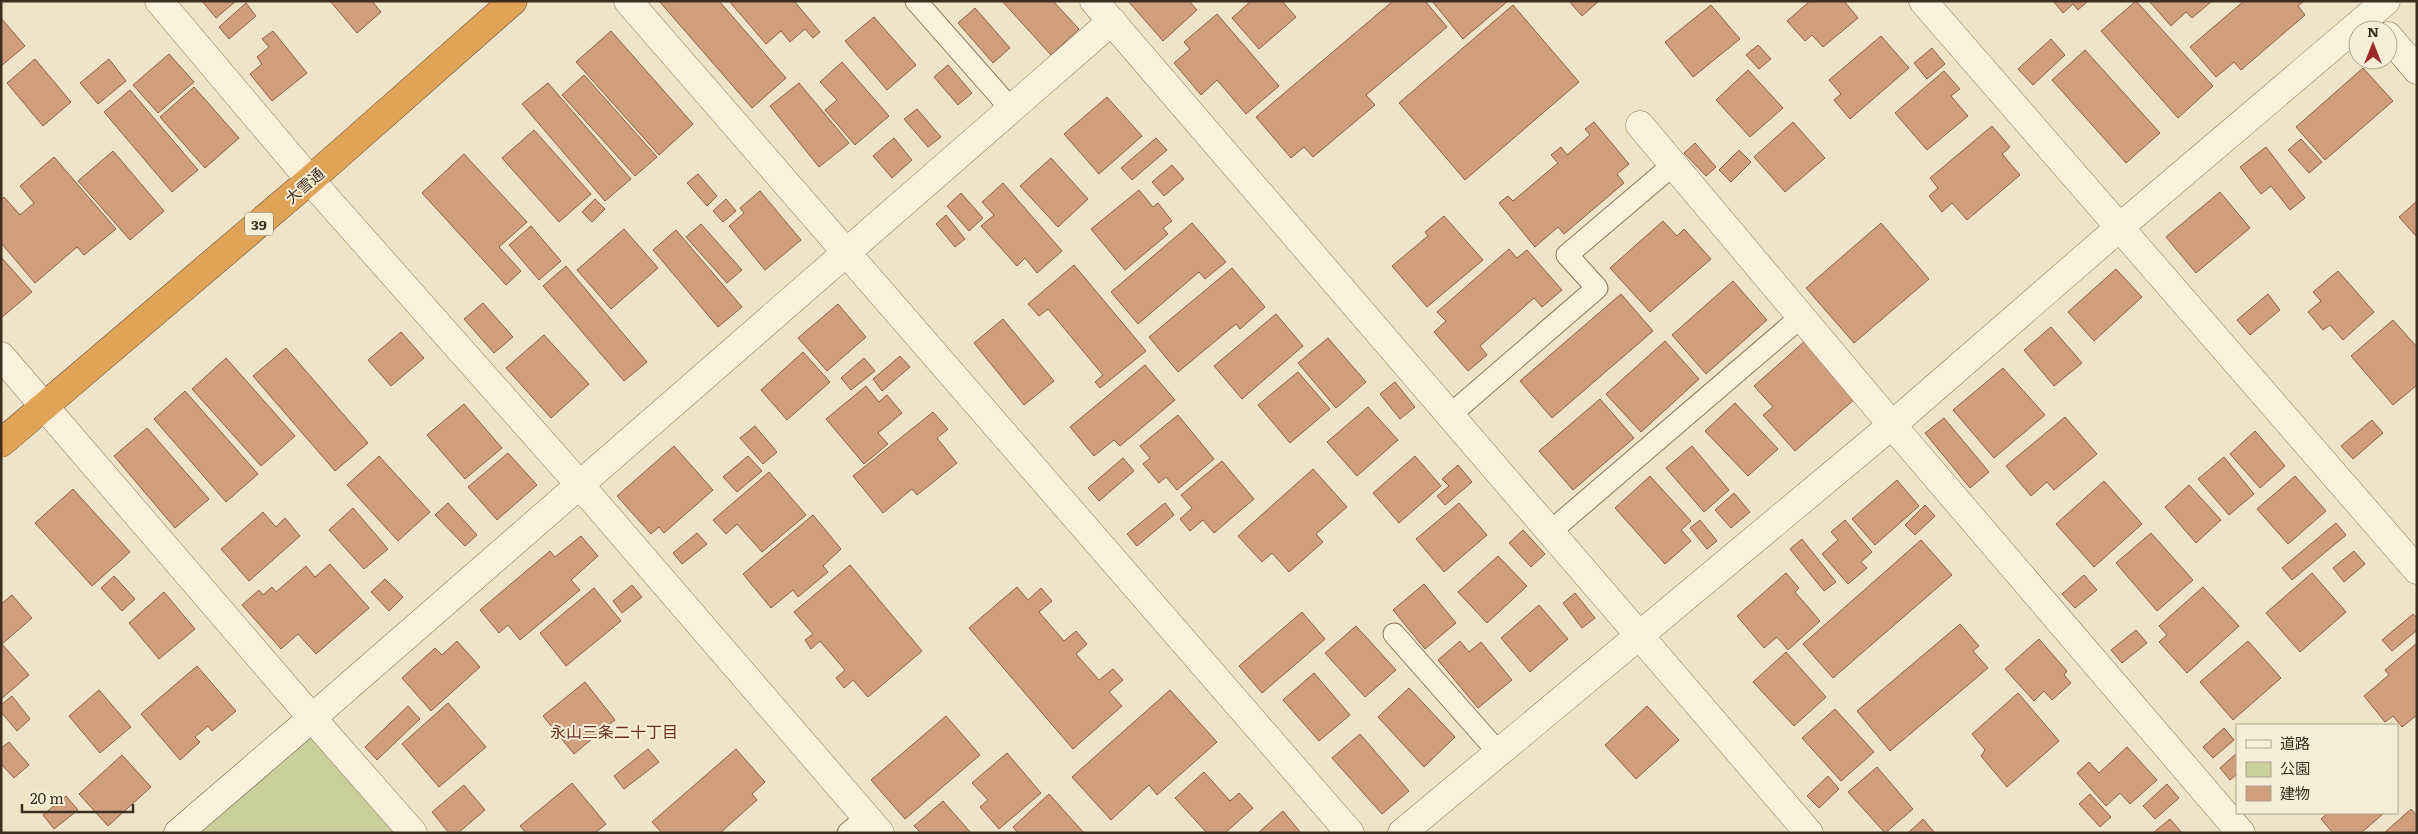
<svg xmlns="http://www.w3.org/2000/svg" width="2418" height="834" font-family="Literata,'Noto Sans JP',serif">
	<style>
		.green { fill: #c9cf9b }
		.building { fill: #cf9f7d; stroke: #8d5f41 }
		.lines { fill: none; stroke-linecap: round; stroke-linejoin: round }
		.lane-casing { stroke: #8d765c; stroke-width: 23 }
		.street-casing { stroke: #8d765c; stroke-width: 29 }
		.secondary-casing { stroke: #6f573f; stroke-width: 29 }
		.highway-casing { stroke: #5b4430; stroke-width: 29 }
		.lane { stroke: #faf1dc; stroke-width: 21 }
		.street { stroke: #faf1dc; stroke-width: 28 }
		.secondary { stroke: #faf1dc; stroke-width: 28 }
		.highway { stroke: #e0a458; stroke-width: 28 }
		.labels { text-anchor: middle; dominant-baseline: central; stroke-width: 4; stroke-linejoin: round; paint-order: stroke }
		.shield { fill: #f7eed8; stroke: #756857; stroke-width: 1 }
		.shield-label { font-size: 14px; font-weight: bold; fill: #3d2e20 }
		.street-label { font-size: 15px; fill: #3d2e20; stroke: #f7eed8 }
		.neighbourhood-label { font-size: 16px; fill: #6b2e1e; stroke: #f7eed8 }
	</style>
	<rect width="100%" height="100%" fill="#f0e4c8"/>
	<path class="green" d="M311,728L402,833H189Z"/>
	<path class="building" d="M202,1H236L216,18Z
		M330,1H372L381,12L357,33Z
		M659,1H719L786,78L752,108Z
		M729,1H794L820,32L813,38L805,29L790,42L781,31L766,44Z
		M1002,1H1053L1079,29L1051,55Z
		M1128,1H1189L1197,10L1163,41Z
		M1251,1H1282L1296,17L1259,49L1232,18Z
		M1393,1H1425L1447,27L1366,95L1375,105L1313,157L1304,147L1291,158L1256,117Z
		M1432,1H1508L1463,39Z
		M1569,1H1599L1582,16Z
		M1810,1H1844L1858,18L1823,47L1812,35L1805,41L1787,21Z
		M2053,1H2088L2078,10L2073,4L2063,13Z
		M2136,1L2213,86L2178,118L2101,31Z
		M2149,1H2212L2192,18L2186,12L2171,26Z
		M2244,1H2304L2298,6L2305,15L2241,70L2234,62L2216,77L2190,47Z
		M246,3L256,16L229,39L219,27Z
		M1513,5L1579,82L1465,180L1399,103Z
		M1711,5L1740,39L1693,77L1665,42Z
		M975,8L1010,48L993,63L958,23Z
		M1217,14L1279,86L1246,114L1217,80L1201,95L1174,63L1190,49L1184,42Z
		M874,17L916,65L887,90L845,41Z
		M1,18L25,46L1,66Z
		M273,31L307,73L272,101L250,74L262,64L257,57L269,47L262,39Z
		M611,31L693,124L659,155L576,62Z
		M1881,36L1909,68L1850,119L1834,100L1841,94L1829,80Z
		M2051,39L2065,55L2033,85L2018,69Z
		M1758,45L1771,59L1759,69L1746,55Z
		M1932,48L1945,64L1927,79L1914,63Z
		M2085,50L2160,133L2126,163L2052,80Z
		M169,54L194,82L158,113L133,85Z
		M35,59L71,102L43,126L7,83Z
		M109,59L126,81L98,104L80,83Z
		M842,62L889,116L855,145L825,110L837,100L820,82Z
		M948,65L972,93L958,105L934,77Z
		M2363,68L2393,101L2325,160L2296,127Z
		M1748,70L1783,108L1750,137L1716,100Z
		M1944,71L1960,89L1951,96L1968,116L1927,150L1895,113Z
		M584,75L657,157L635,176L562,95Z
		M548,83L631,179L605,201L522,104Z
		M799,83L849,143L819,167L770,106Z
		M194,87L239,138L205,168L160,117Z
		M130,90L198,170L172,192L104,112Z
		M1107,97L1142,136L1099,174L1064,134Z
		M917,109L941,137L928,147L904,119Z
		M1594,122L1629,164L1617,174L1624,183L1564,234L1558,227L1535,247L1499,203L1508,196L1513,201L1558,163L1551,155L1561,147L1567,155L1590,135L1585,129Z
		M1793,122L1825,158L1785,192L1754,157Z
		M1992,126L2010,147L2002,154L2020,175L1967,220L1952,203L1942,212L1929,196L1938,188L1930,178Z
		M534,130L591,194L559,222L502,158Z
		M894,138L912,160L892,178L873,156Z
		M1156,138L1167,150L1132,180L1121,168Z
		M2301,139L2322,162L2309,173L2288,150Z
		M1695,143L1716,167L1706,176L1684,153Z
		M2266,147L2305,198L2290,210L2271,186L2261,194L2240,167Z
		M1739,150L1751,162L1731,182L1719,170Z
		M113,151L164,211L130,240L78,181Z
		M464,154L527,222L499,247L521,271L506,285L422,193Z
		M54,157L116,229L84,255L77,247L35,283L1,243V200L4,197L20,215L34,203L20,186Z
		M1051,158L1088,199L1058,227L1020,186Z
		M1172,165L1184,179L1164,196L1152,182Z
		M698,174L717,196L707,206L687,183Z
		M1003,183L1062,251L1037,273L1025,258L1017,266L981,226L994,215L982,202Z
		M1139,190L1153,207L1158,203L1172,221L1163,228L1168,234L1125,270L1091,229Z
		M760,191L801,240L765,270L729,226L744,213L740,208Z
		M2220,192L2250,228L2196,273L2166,237Z
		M961,193L983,218L969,231L947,206Z
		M595,199L605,209L592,222L582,212Z
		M726,199L736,211L723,222L713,211Z
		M2417,201V237L2399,217Z
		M946,215L965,239L955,247L936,224Z
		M1444,216L1483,260L1427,307L1392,266L1428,236L1425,232Z
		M1663,221L1677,236L1684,229L1711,259L1650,312L1610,268Z
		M1192,223L1226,262L1205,279L1199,272L1138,324L1111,292Z
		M1881,223L1929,279L1854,343L1806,288Z
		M701,224L742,270L727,283L686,237Z
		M531,226L561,261L539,280L509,245Z
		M624,229L658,268L611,309L577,270Z
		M676,230L742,307L718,327L653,250Z
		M1509,249L1517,258L1527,250L1562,290L1542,307L1534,298L1480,346L1487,355L1468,371L1434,332L1446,321L1437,312Z
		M1,257L32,292L1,318Z
		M1074,265L1146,351L1100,388L1095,382L1103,375L1048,309L1039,316L1028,304Z
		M566,266L647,362L624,381L543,286Z
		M1232,268L1265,307L1240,329L1236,324L1178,372L1149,337Z
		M2116,269L2142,297L2094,341L2068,312Z
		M2338,271L2374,312L2343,340L2330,325L2323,330L2308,312L2321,301L2313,292Z
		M1733,281L1767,320L1706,374L1672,335Z
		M1621,294L1653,331L1552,418L1520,381Z
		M2268,294L2280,310L2250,335L2237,320Z
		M483,303L513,337L494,353L464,319Z
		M838,304L866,337L827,371L798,338Z
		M1276,314L1303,346L1242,399L1214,366Z
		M1003,319L1054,381L1024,405L974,343Z
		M2393,320L2417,347V385L2393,405L2351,356Z
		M2051,327L2082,363L2054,386L2024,350Z
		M401,332L424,358L391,386L368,360Z
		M544,335L589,384L551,418L506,368Z
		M1328,338L1366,382L1336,408L1298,363Z
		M1665,341L1699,379L1641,432L1606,394Z
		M1805,341L1856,398L1795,451L1763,415L1773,407L1754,386Z
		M286,348L368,443L335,471L253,376Z
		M803,352L830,382L787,420L761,390Z
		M900,356L910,367L882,391L873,379Z
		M226,358L295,436L261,466L192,389Z
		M864,358L875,371L851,390L841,378Z
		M1145,365L1175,400L1120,446L1114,440L1094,456L1070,427Z
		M2003,368L2045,415L1994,458L1953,410Z
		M1298,372L1330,409L1290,443L1258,405Z
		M1395,382L1415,407L1400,419L1380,394Z
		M866,386L879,402L887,395L902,413L878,433L888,444L864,464L826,419Z
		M185,391L258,474L226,502L154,419Z
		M1600,399L1634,438L1573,490L1539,451Z
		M1735,403L1778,449L1748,476L1705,431Z
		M464,404L502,448L465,479L427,435Z
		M1368,407L1398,440L1357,476L1327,442Z
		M933,412L948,429L937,438L957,463L917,495L912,489L883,513L853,476Z
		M1178,415L1214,459L1177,490L1166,477L1159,483L1143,464L1150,458L1140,446Z
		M2065,417L2097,454L2054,490L2047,482L2031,496L2006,466Z
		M1944,418L1989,472L1970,488L1925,433Z
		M2372,420L2383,433L2353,459L2341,446Z
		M755,426L777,452L763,464L740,438Z
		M147,428L209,499L175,528L114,456Z
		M2255,431L2285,466L2260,488L2230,454Z
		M674,446L713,490L664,533L659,527L651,534L617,496Z
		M1692,446L1729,490L1704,512L1666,468Z
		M508,453L537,485L497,520L468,487Z
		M379,456L430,512L398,541L347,485Z
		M748,456L762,471L737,492L723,477Z
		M1415,456L1441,486L1399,523L1373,493Z
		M2224,457L2254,494L2229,515L2198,479Z
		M1123,458L1134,471L1099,501L1088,488Z
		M1222,461L1254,499L1214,533L1203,520L1190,531L1180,519L1192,508L1181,495Z
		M1458,465L1472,482L1445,505L1437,496L1449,486L1442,479Z
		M1313,469L1347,507L1316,534L1323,542L1289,572L1272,553L1262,562L1238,536Z
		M769,472L806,515L762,552L737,524L726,534L713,520Z
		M1650,476L1691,521L1681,530L1691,541L1665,564L1615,508Z
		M2295,476L2326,511L2288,544L2257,509Z
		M1897,480L1919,506L1875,545L1852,519Z
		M2104,481L2142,524L2094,567L2056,524Z
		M2189,485L2221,520L2196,543L2165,507Z
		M73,489L130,552L92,586L35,523Z
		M1734,493L1750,512L1731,528L1715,510Z
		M448,503L477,535L465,546L435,515Z
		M1165,503L1174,515L1137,546L1127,534Z
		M1459,503L1487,535L1444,572L1416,539Z
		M1925,505L1935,516L1915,535L1905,525Z
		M353,508L388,549L364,569L329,530Z
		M263,512L276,527L285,518L300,536L249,581L221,549Z
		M813,515L841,549L823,566L828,572L798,597L793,590L771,608L743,574Z
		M1700,520L1717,541L1707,549L1690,528Z
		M1845,520L1872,552L1861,562L1867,568L1848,584L1822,554L1838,540L1831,532Z
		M2336,523L2346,535L2292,580L2282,568Z
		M1523,530L1545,554L1531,567L1509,543Z
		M697,533L707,544L682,564L673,553Z
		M2151,533L2193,580L2157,611L2116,563Z
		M581,536L598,556L571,580L580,590L520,640L508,625L499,633L480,610L550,551L555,557Z
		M1802,539L1836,582L1824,591L1790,549Z
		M1921,540L1952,575L1833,678L1803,644Z
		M2354,551L2365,564L2344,582L2333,568Z
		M1498,556L1527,586L1487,623L1458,592Z
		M330,564L369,608L316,654L298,634L281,649L242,605L259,590L263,595L272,587L276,592L306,566L315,577Z
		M850,565L922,651L868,697L853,680L844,688L836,678L845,670L820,641L811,649L805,640L813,634L794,612Z
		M1786,573L1799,588L1795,592L1820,621L1788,650L1777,637L1764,648L1737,616Z
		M2312,573L2346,612L2300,652L2266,613Z
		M2084,575L2097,590L2075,608L2062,594Z
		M114,576L135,599L122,611L101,588Z
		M385,579L403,597L389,611L371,592Z
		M1424,584L1456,623L1425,649L1393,610Z
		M632,585L642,597L622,613L613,601Z
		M1017,587L1028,600L1041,588L1052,601L1039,612L1064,641L1076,631L1087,644L1076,654L1099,680L1113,669L1123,680L1109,692L1122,706L1073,749L969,628Z
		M2203,587L2239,626L2187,673L2159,642L2167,635L2159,626Z
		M594,588L621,621L566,666L540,633Z
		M164,592L195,629L159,659L129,623Z
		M1575,593L1595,618L1582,628L1563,603Z
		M12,595L32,618L2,644L29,675L1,699V604Z
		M1539,605L1568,639L1530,672L1501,638Z
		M1302,612L1325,639L1262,693L1239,666Z
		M2413,614L2417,618V630L2392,651L2382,640Z
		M1960,624L1979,646L1973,651L1988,668L1890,751L1857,711Z
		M1356,626L1396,670L1365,697L1325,653Z
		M2136,630L2147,643L2122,663L2111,650Z
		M2039,639L2067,671L2064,675L2071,683L2052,700L2044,691L2034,701L2005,669Z
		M457,641L480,667L431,711L402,678L435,648L442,655Z
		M1460,641L1469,652L1481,642L1512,680L1478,708L1438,660Z
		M2248,641L2281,678L2233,720L2200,682Z
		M2417,643V715L2402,727L2393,716L2385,722L2364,696L2389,675L2385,670Z
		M1786,652L1826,697L1794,726L1753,682Z
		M197,666L236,711L212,731L208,726L195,737L200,742L180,760L141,714Z
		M1314,673L1350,715L1319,741L1283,700Z
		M585,682L615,720L574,754L543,716Z
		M1409,688L1455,737L1424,767L1378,717Z
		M99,690L131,727L100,753L69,716Z
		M1170,690L1217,742L1157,795L1149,785L1111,820L1072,777Z
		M2018,693L2059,741L2007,787L1981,756L1985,750L1972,734Z
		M12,696L30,719L17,731L1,712V705Z
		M448,703L486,747L439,787L402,744Z
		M408,706L420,719L377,760L365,747Z
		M1647,706L1679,740L1636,779L1605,745Z
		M1835,709L1874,752L1841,781L1802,738Z
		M946,716L980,755L905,819L871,780Z
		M2224,728L2234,740L2213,758L2203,747Z
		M1360,734L1409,791L1382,814L1332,758Z
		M9,742L29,765L14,778L1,764V748Z
		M2127,747L2157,780L2130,804L2120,793L2106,806L2077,773L2089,762L2099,773Z
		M648,749L659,762L624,789L614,776Z
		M736,749L765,782L752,794L757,800L720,833H662L652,822Z
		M1007,753L1041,793L999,829L980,807L988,800L972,783Z
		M2237,753V774L2230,780L2220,768Z
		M122,755L151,787L108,826L79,794Z
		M1877,767L1913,809L1885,833L1848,792Z
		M1204,772L1230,801L1239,793L1253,808L1225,833H1207L1175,798Z
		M1828,776L1839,789L1819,808L1807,796Z
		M572,783L606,824L595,833H526L520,826Z
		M2167,784L2179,798L2155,819L2143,806Z
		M464,785L485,810L458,833H449L432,812Z
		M1049,794L1084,833H1018L1013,827Z
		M2090,794L2111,817L2100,827L2079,804Z
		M66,796L78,810L54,829L43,815Z
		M943,801L971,833H921L914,826Z
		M2411,809L2417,816V833H2384Z
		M1283,811L1301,833H1258Z
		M2328,813H2384L2361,833H2333L2321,819Z
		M1923,819L1935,833H1908Z
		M2170,819L2182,833H2153Z"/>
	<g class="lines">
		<defs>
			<path id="lane" d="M916,1L1011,109
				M1450,415L1597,288L1567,255L1673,165
				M1551,531L1801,317
				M1394,634L1498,752
				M848,833L867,817"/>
			<path id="street" d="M159,1L310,180L580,485L880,833
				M628,1L1350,833
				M1094,1L1809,833
				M1923,1L2417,570
				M2388,36L2417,70
				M1640,125L1892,425L2241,833
				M1,356L312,718L413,833
				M312,718L1112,21
				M1402,833L1892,425L2120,227L2386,1"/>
			<path id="secondary" d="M178,833L312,718"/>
			<path id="highway" d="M1,443L310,180L513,1"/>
		</defs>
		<use href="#lane" class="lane-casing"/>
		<use href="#street" class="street-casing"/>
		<use href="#secondary" class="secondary-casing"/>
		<use href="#highway" class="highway-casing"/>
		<use href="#lane" class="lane"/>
		<use href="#street" class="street"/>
		<use href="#secondary" class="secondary"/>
		<use href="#highway" class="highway"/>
	</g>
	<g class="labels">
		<rect class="shield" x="245" y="212.5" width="28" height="23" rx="4"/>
		<g class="shield-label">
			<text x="259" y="224">39</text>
		</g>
		<g class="street-label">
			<text transform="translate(304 185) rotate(-41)">大雪通</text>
		</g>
		<g class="neighbourhood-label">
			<text x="614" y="731">永山三条二十丁目</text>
		</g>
	</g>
	<rect width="2418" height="834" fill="none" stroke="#3d2e20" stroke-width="5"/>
	<rect x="2236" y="724" width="162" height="90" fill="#f7eed8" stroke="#ada18e"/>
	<rect x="2246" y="740" width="25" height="8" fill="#faf1dc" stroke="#ada18e"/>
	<text x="2280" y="749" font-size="15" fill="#3d2e20">道路</text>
	<rect x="2246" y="762" width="25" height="15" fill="#c9cf9b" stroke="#ada18e"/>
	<text x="2280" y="774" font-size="15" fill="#3d2e20">公園</text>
	<rect x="2246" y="786" width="25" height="15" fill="#cf9f7d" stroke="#ada18e"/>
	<text x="2280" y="799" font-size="15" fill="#3d2e20">建物</text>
	<g transform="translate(2373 45)"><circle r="24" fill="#f7eed8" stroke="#ada18e"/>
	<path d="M0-4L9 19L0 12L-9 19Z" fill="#9e2a2b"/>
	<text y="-8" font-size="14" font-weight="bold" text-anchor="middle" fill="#3d2e20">N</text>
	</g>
	<path d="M22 804v8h111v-8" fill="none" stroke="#3d2e20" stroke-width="2.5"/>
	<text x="30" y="804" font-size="15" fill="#3d2e20" stroke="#f7eed8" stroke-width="4" paint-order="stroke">20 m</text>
</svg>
